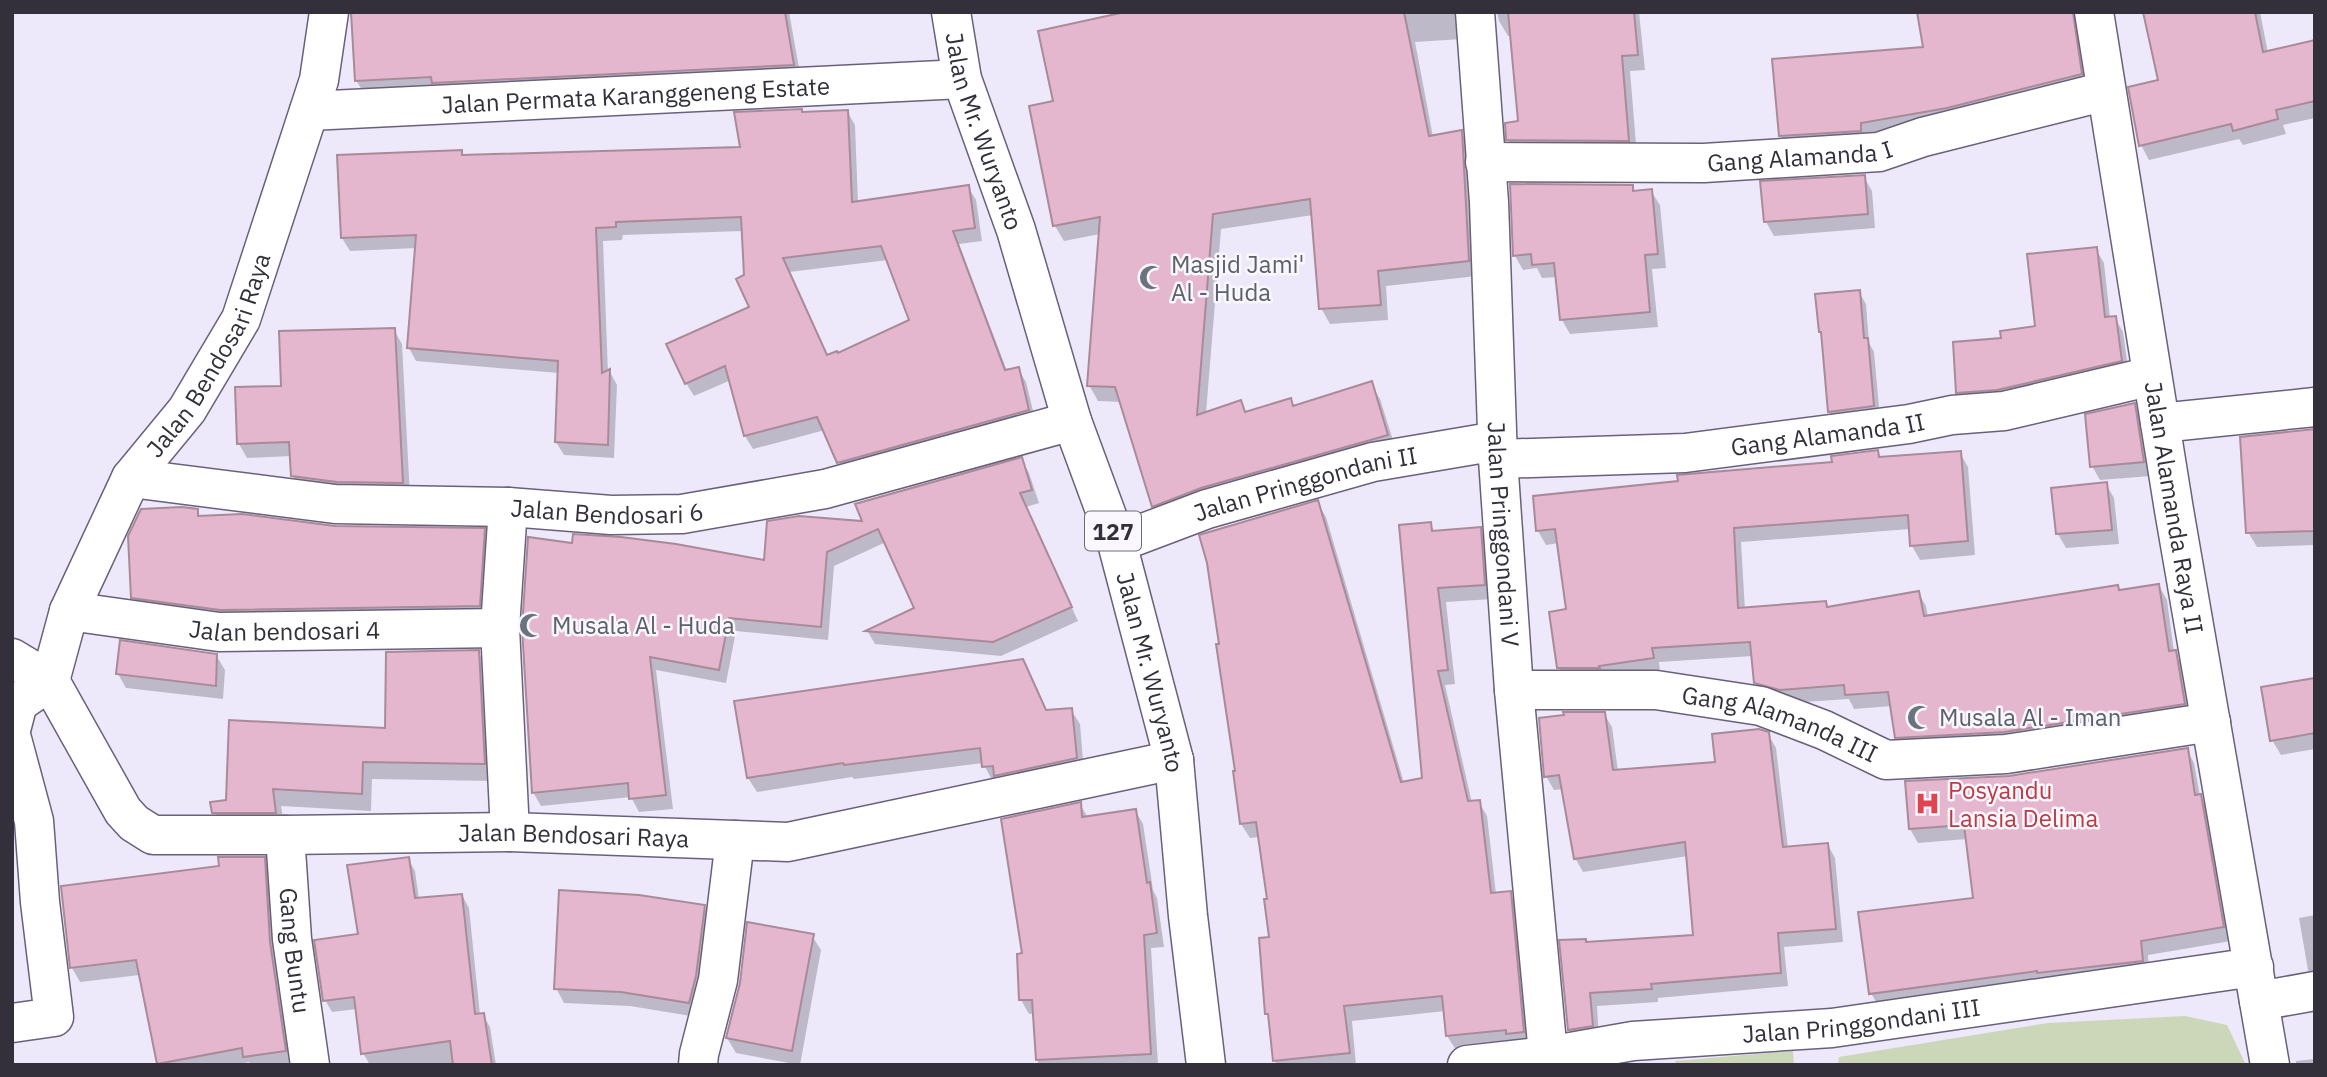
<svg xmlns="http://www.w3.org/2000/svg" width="2327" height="1077" font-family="'IBM Plex Sans',sans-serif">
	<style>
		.green { fill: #ccd6b9 }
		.shadow { fill: #0003; fill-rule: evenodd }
		.building { fill: #e5b7ce; stroke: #a98a99; stroke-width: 2; fill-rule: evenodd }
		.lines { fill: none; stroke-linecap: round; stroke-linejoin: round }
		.minor-casing { stroke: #69617b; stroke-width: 41 }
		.major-casing { stroke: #69617b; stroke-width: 41 }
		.minor { stroke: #fff; stroke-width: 38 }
		.major { stroke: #fff; stroke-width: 38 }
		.labels { text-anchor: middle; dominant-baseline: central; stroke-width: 5; stroke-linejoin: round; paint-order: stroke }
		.shield { fill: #faf8fe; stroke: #6f6b76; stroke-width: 2 }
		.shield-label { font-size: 23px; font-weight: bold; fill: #332f3b }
		.street-label { font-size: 24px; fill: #332f3b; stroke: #faf8fe }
		.worship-label { font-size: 24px; fill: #5b616d; stroke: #faf8fe; text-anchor: start }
		.health-label { font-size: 24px; fill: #be3a42; stroke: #faf8fe; text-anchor: start }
	</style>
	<rect width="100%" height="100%" fill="#eee8fb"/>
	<path class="green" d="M2185,1016L2227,1025L2246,1065H1838L1839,1057L2048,1023Z
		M1793,1051L1794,1065H1676L1675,1061Z"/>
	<path class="shadow" d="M353,12H789L801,79L365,95L356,80Z
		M1133,12H1469L1462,39L1415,42L1433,137L1461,132L1470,148L1477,276L1386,286L1388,320L1330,324L1321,308L1313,215L1221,229L1206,413L1241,402L1247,413L1290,400L1294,408L1371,384L1380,399L1396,450L1162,521L1153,506L1122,402L1098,401L1089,385L1100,234L1064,241L1055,226L1031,107L1055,102Z
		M1497,12H1639L1645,70L1630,71L1637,156L1517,155L1508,140L1520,122L1512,36H1508L1499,21Z
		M2145,12H2260L2268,53L2315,42V118L2283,125L2286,134L2243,145L2239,139L2149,160L2141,145L2160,81Z
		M2072,20L2082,37L2091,92L1791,153L1781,136L1925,48Z
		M847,111L855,125L858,203L968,187L976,200L982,241L959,244L1007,371L1018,369L1026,382L1036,423L846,476L825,430L753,449L745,436L731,380L694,396L686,383L751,308L745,276L743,231L623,235L622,240L603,241L608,373L610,372L617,385L614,458L564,455L556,442L559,373L416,361L409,348L417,248L350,251L342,238L461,151L464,156L742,149L802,113ZM888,260L911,321L838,355L827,357L789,272Z
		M1864,177L1872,191L1875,228L1774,236L1766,222Z
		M1632,186L1635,192L1651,191L1660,205L1666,268L1652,269L1658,327L1570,334L1562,320L1557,277L1542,278L1537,268L1523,270L1515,256Z
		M2096,249L2104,263L2110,318H2115L2123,332L2129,375L1966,407L1958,392L2003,339L2037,328Z
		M1859,292L1866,304L1869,343L1874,352L1880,418L1836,424L1829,412L1823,335L1820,331Z
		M394,330L402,344L410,497L301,490L293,476L292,456L247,458L239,444L236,389L283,387Z
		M2134,405L2142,419L2151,476L2100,480L2092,466Z
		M2315,431V545L2257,547L2248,532Z
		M1877,452L1881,458L1960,453L1968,467L1975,555L1920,560L1912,546L1910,529L1741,542L1745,610L1825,603L1828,608L1918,592L1926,606L1928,617L2117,587L2120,591L2159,586L2167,600L2174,652L2183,666L2192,718L1905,751L1897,737L1892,706L1854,709L1849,699L1789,703L1764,696L1756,682L1753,656L1659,662L1660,672L1567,682L1559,668L1568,611L1559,543L1546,545L1538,531L1834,464Z
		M1021,459L1029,473L1039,503L1026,507L1078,621L1001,656L875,644L868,632L917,609L886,542L834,566L828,640L736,631L726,683L656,670L673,809L639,812L631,797L541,806L533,792L524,628L766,562Z
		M2106,484L2114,498L2119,544L2066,548L2058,534Z
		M1317,502L1326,517L1404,783L1424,780L1430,524L1435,533L1480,529L1488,543L1492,599L1446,602L1455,684L1445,685L1472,803L1479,802L1487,816L1496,894L1510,893L1518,907L1532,1051L1456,1050L1447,1036L1445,1011L1352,1021L1356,1065H1277L1275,1061L1270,1019L1267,1014L1271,939L1269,901L1260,837L1250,838L1241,824Z
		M197,510L201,518L334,528L484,530L492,545L487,620L141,612L133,597Z
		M478,652L488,669L494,781L372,779L371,811L281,806L285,830H224L214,813L227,801L387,730Z
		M216,655L225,670L223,699L126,688L118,674Z
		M2315,680V749L2281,755L2272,740Z
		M1071,710L1080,724L1084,773L992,780L983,763L854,779L852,777L757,792L748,778L1047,712Z
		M1604,714L1612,727L1618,771L1717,764L1768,734L1776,748L1788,848L1828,845L1835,858L1843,942L1784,947L1788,986L1658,998V1002L1597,1006L1599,1039L1577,1043L1569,1030L1561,942L1585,940L1587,943L1695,937L1688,856L1583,872L1575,858L1563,789L1554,790L1546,776Z
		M2187,750L2194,763L2200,796L2208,810L2231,941L2148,955L2149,974L1879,1007L1871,993L1975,899L1967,839L1918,843L1910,829L2009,777Z
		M1080,804L1088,818L1135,810L1143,824L1153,890L1157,898L1164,947L1151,948L1158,1065H1038L1035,1013L1029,1014L1021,1000L1024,955Z
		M264,859L272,873L293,1065H250L249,1062L235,1065H159L140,975L80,982L72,968Z
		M408,859L415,871L419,900L462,895L469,908L480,1015H483L490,1027L496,1065H370L363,1053L357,1009L332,1012L325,1000L360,935Z
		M704,906L712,921L697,1017L630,1006L564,1003L556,988Z
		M2315,915V982L2308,970L2299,918Z
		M812,936L821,950L800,1065L736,1053L727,1038Z
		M2315,1059V1065H2296V1061Z"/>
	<path class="building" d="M351,12H785L794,65L432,83L431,77L355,81Z
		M1125,12H1404L1429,136L1462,130L1469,261L1378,271L1381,305L1319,309L1310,199L1213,214L1197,415L1241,400L1245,412L1291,398L1293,406L1372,381L1388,435L1201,488L1152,507L1115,387L1087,386L1100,217L1053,226L1029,106L1053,101L1038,31Z
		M1508,12H1634L1638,55L1622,56L1629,141L1506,140L1505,123L1518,121Z
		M1917,12H2073L2082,74L1947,108L1861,123V131L1779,136L1772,59L1923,47Z
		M2143,12H2255L2263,52L2315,40V101L2276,110L2278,119L2233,131L2231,124L2139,146L2128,87L2158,80Z
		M802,109V112L848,110L852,202L969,185L975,228L953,231L1005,370L1019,367L1029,410L837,463L817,417L744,436L725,366L685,384L666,344L749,307L736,279L744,275L741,217L616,222V227L596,228L602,373L610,369L608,445L555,442L558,361L407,348L416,235L341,238L337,155L462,150V155L740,147L734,112ZM881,246L909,320L838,353L837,351L827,355L783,258Z
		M1865,175L1868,214L1764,222L1760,181Z
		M1510,184L1633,185V191L1652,189L1658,254L1645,255L1650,312L1560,320L1554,263L1532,265L1531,254L1513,256Z
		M2097,247L2105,317L2116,316L2122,361L1997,390L1956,393L1953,342L2001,338L2000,331L2035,326L2027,254Z
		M1860,290L1864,338H1868L1874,406L1828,412L1821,332H1819L1815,294Z
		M395,328L403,483L337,482L291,476L289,442L237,444L235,387L281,386L279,331Z
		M2135,403L2144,462L2090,467L2085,414Z
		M2315,429V531L2246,533L2240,437Z
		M1878,450L1879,457L1961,451L1968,541L1910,546L1908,515L1734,528L1738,608L1826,601L1827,607L1919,591L1924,616L2118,585L2119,590L2159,584L2169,651L2176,650L2185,704L2004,732L1895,738L1888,692L1845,695L1844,685L1780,690L1754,683L1750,642L1652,648L1654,658L1599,666L1600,668H1557L1549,612L1566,609L1555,529L1536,531L1533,496L1678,481L1677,475L1832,462L1831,456Z
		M1022,457L1032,490L1020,493L1072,607L993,642L865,631L914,608L878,529L827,552L821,627L729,618L719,670L650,657L666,795L629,799L628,783L532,793L522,628L528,537L572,543L573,534L621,537L676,544L764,560L767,521L799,516L862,521L855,504Z
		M2107,482L2112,530L2056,534L2051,488Z
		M1318,500L1401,782L1422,778L1399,525L1431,522L1432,531L1481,527L1485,585L1438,588L1448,670L1438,671L1468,801L1480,800L1491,893L1511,891L1524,1032L1506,1034V1030L1446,1036L1442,996L1344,1006L1350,1053L1273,1061L1268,1014H1265L1259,938L1269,937L1264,899H1267L1256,822L1240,824L1233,771H1235L1216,644H1219L1207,563L1199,535Z
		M182,507L198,509V516L242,514L335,526L485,528L480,606L220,610L131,598L128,536L141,509Z
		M120,640L217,654L216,686L116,674Z
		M479,650L485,764L363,762L362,794L273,789L276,813H212L210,802L226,800L229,720L385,728L386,652Z
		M1023,659L1046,710L1072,708L1077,758L994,776L993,766L982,767L980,748L844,765L843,763L747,778L734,701Z
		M2315,678V733L2270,741L2261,687Z
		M1563,712H1605L1613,770L1715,762L1712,734L1759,729L1769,732L1783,847L1828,843L1836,929L1778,933L1781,973L1651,984L1652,989L1590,993L1593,1026L1568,1030L1559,940L1586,939V942L1693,935L1685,842L1574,859L1559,775L1544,777L1539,718L1564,715Z
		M2188,748L2195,795L2201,794L2224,927L2141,941L2143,961L2037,973V971L1869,994L1858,912L1973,898L1964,825L1909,829L1905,781L2009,776Z
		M1081,802L1082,817L1136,809L1147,883L1150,882L1157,933L1144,935L1151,1054L1036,1060L1032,1000H1019L1017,954L1022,953L1001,819Z
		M218,857H265L270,942L286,1051L243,1057L242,1048L157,1064L136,960L70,968L61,886L219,866Z
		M409,857L415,898L462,894L475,1014L484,1013L492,1065H453L450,1041L361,1054L354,997L323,1001L314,940L358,934L347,865Z
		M559,890L639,895L705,905L696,976L689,1003L621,992L554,989Z
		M747,922L814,934L792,1051L726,1038L740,983Z"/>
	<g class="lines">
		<defs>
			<g id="minor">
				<path id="s1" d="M1475,12L1489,202L1498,459L1514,690L1549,1065"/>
				<path id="s2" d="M2094,12L2174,510L2270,1065"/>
				<path id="s3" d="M309,111L962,79"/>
				<path id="s4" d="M1485,162L1704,163L1879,152L1923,137L2106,91"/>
				<path d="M2160,423L2315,407"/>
				<path id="s5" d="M1498,459L1685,453L1909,424L1952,415L2004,411L2152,376"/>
				<path id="s6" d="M131,478L335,504L508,507L611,515L682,514L825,489L1072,421"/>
				<path d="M508,507L500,628L510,832"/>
				<path id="s7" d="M1117,543L1207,509L1373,462L1497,441"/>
				<path id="s8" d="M69,611L219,632L500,628"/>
				<path id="s9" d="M12,658L50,681L123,811L134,823L153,835H285L510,832L788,842L1174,760"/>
				<path id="s10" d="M1514,690H1656L1761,706L1824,730L1886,760L2006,754L2211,722"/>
				<path id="s11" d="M12,726L18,703L50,681L69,611L131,478L187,410L241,319L319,80L329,12"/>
				<path d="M12,739L34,821L40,902L54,1017L12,1023"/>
				<path id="s12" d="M285,835L292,939L310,1065"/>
				<path d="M2259,1001L2315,991"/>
				<path d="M698,1065L699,1054L718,980L735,840"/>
				<path id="s13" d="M1467,1065L1548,1056L1633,1041L1832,1028L2254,967"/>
			</g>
			<g id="major">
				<path id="s14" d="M951,12L962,79L1016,230L1072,421L1117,543L1174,760L1188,916L1206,1065"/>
			</g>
		</defs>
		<use href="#minor" class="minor-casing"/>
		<use href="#major" class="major-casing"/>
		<use href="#minor" class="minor"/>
		<use href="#major" class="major"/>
	</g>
	<defs>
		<symbol id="mosque-bare" viewBox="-9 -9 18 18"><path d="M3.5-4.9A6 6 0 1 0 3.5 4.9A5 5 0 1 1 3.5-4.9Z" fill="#6b7280" stroke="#faf8fe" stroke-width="2.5" paint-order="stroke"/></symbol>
		<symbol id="hospital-bare" viewBox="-9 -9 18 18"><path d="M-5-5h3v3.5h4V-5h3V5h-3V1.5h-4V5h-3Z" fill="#e0444e" stroke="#faf8fe" stroke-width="2.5" paint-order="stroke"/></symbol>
	</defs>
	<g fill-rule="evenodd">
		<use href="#mosque-bare" x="1134" y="260" width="35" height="35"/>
		<use href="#mosque-bare" x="514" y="608" width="35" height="35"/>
		<use href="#mosque-bare" x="1902" y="700" width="35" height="35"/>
		<use href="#hospital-bare" x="1910" y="786" width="35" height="35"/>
	</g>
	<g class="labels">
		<rect class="shield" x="1085" y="511.5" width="56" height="39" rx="5"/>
		<g class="shield-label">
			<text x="1113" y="531">127</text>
		</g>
		<g class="street-label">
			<text stroke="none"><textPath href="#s3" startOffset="327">Jalan Permata Karanggeneng Estate</textPath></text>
			<text stroke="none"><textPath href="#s14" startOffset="124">Jalan Mr. Wuryanto</textPath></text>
			<text stroke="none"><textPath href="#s4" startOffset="315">Gang Alamanda I</textPath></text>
			<text stroke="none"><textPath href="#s11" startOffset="429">Jalan Bendosari Raya</textPath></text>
			<text stroke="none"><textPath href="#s5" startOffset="331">Gang Alamanda II</textPath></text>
			<text stroke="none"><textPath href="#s7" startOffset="198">Jalan Pringgondani II</textPath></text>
			<text stroke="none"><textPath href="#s2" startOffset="502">Jalan Alamanda Raya II</textPath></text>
			<text stroke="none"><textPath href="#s6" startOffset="478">Jalan Bendosari 6</textPath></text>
			<text stroke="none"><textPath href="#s1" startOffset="523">Jalan Pringgondani V</textPath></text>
			<text stroke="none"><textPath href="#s8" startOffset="217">Jalan bendosari 4</textPath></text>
			<text stroke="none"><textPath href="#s14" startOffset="691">Jalan Mr. Wuryanto</textPath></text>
			<text stroke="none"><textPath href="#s10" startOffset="271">Gang Alamanda III</textPath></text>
			<text stroke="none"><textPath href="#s9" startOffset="653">Jalan Bendosari Raya</textPath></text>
			<text stroke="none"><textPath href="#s12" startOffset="116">Gang Buntu</textPath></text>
			<text stroke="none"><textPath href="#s13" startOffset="397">Jalan Pringgondani III</textPath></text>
		</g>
		<g class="worship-label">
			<text x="1171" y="264">Masjid Jami'<tspan x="1171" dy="28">Al - Huda</tspan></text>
			<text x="552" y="625">Musala Al - Huda</text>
			<text x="1939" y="717">Musala Al - Iman</text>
		</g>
		<g class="health-label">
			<text x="1948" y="790">Posyandu<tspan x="1948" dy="28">Lansia Delima</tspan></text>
		</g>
	</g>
	<rect width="2327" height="1077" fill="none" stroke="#332f3b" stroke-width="28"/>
</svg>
